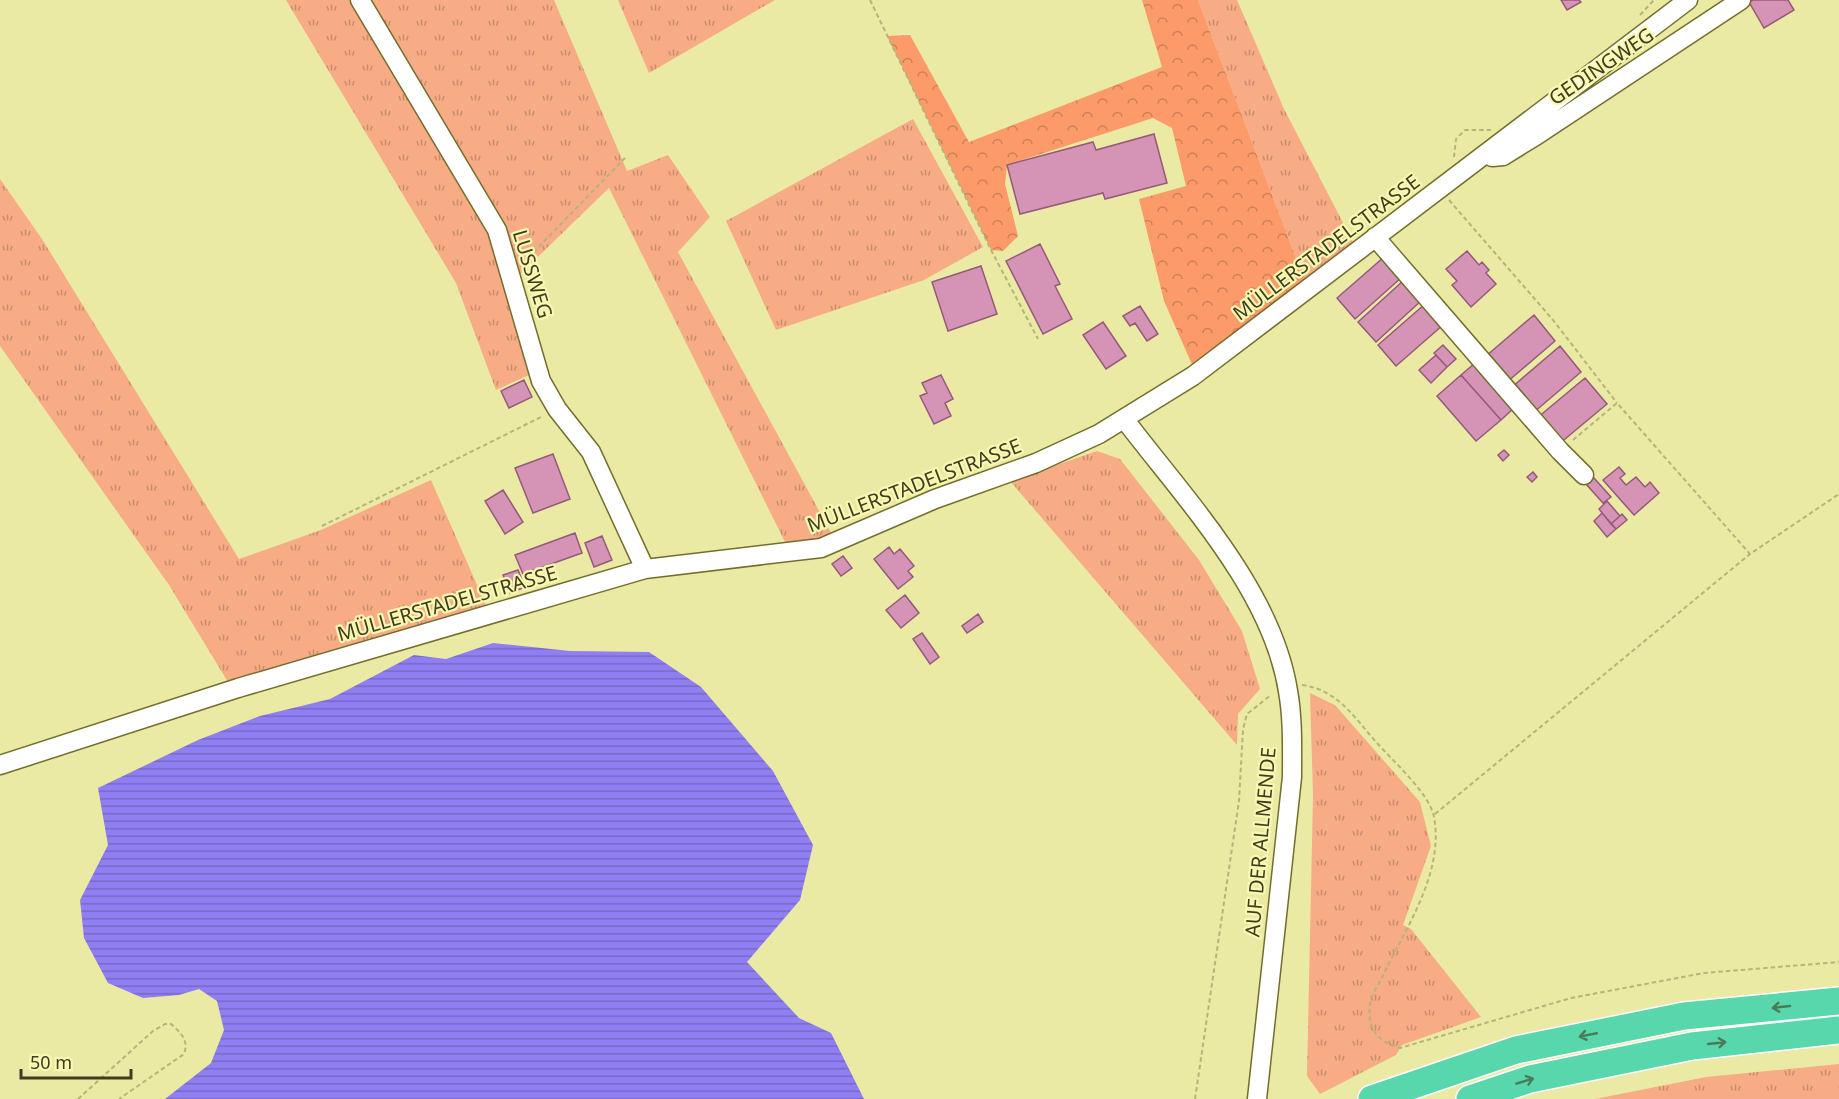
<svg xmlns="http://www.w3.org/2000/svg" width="1839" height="1099" font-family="'Noto Sans',sans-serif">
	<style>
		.grass { fill: url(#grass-tufts) }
		.forest { fill: url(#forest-crowns) }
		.water { fill: url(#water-rules) }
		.building { fill: #d594b6; stroke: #955979; stroke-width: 1.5 }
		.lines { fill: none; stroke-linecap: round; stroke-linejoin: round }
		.minor-casing { stroke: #716f2b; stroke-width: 21 }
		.highway-casing { stroke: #fff; stroke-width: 30 }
		.path { stroke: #b5b47b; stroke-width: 2; stroke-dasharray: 4.5 3; stroke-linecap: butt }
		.minor { stroke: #fff; stroke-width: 18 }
		.highway { stroke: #59d7ac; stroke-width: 27 }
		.oneway { stroke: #497b59 }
		.labels { text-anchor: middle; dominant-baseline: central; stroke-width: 4.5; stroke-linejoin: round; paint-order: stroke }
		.street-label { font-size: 20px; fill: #3e3d21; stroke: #f8f8b1 }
	</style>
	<defs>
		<pattern id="grass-tufts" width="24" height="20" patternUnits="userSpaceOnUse" patternTransform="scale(1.5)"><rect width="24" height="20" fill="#f7ac86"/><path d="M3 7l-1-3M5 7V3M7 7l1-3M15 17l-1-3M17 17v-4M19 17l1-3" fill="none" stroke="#c98d6d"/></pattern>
		<pattern id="forest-crowns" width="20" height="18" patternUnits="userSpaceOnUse" patternTransform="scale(1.5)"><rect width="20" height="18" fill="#fc9b69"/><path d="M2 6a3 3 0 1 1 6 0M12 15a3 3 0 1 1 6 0" fill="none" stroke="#cd8056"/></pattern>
		<pattern id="water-rules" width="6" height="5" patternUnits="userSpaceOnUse" patternTransform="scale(1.5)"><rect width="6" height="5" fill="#907ff3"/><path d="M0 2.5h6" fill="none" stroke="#7769c4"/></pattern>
	</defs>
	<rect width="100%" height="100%" fill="#ebeaa4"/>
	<path class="grass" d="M286,0H354L500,253L529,375L496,390L456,283Z
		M368,0H554L627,171L668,155L710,217L678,252L835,540L788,548L609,188L516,278Z
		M618,0H775L649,73Z
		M1198,0H1237L1284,109L1353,242L1304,279Z
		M913,119L983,247L924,280L776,330L726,221Z
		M0,179L42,239L239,559L321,530L431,480L488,610L228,682L169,585L0,346Z
		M1097,451L1120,459L1199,560L1242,631L1260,689L1238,714L1237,745L1010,481Z
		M1310,693L1335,705L1420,802L1431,846L1403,925L1411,929L1481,1017L1402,1045L1396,1055L1320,1094L1307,1076L1313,795Z
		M1839,1064V1099H1595L1706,1077Z"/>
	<path class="forest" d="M1142,0H1198L1304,279L1194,369L1164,301L1139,199L1186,186L1172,128L1153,118L1007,165L1005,184L1018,236L1003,251L991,250L887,36L910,35L969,142L1162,67Z"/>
	<path class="water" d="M493,643L570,651L649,652L701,687L773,771L813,845L800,900L747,962L799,1018L831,1033L864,1099H165L211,1063L224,1030L217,1001L199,989L179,995L143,998L108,983L84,938L80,900L108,845L98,788L198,740L260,716L330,699L414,655L446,659Z"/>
	<path class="building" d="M1561,0H1579L1581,2L1567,10Z
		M1753,0H1788L1794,10L1764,28L1749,2Z
		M1154,134L1167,183L1105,199L1103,193L1020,214L1007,165L1093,142L1096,150Z
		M1040,244L1060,284L1055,286L1072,319L1043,334L1006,261Z
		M1467,251L1479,265L1482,262L1489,270L1486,273L1496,284L1471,307L1452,285L1457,281L1446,269Z
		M1384,257L1402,277L1355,319L1337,298Z
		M981,266L997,314L948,331L932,282Z
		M1404,280L1422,300L1376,342L1358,322Z
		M1425,304L1443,325L1396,366L1378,345Z
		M1140,306L1158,334L1147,341L1135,323L1130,326L1123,316Z
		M1534,315L1555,341L1507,382L1486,356Z
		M1103,322L1126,356L1106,369L1083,335Z
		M1443,345L1456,359L1447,367L1434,353Z
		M1560,346L1581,372L1533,413L1512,387Z
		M1436,355L1447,367L1431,383L1419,370Z
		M1475,363L1514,408L1501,420L1461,375Z
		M941,375L953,399L945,403L951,416L934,424L920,396L927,393L922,383Z
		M1461,375L1501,420L1476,441L1437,396Z
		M1585,378L1607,404L1559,444L1537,418Z
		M524,380L532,397L509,408L501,391Z
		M1504,450L1509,455L1503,461L1498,455Z
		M553,454L570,499L533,513L515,468Z
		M1619,467L1625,474L1620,478L1626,485L1636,477L1645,487L1650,482L1659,493L1634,515L1603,480Z
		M1533,472L1537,477L1532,482L1527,477Z
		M1594,478L1611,497L1603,503L1586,484Z
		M503,490L523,522L505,534L485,501Z
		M1607,501L1620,516L1611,524L1599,509Z
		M1602,513L1616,529L1607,537L1594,521Z
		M1622,514L1627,520L1616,529L1611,524Z
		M575,533L582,553L523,574L515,555Z
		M602,536L612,560L594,567L585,543Z
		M889,547L894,554L900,549L914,566L908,571L913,577L898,589L874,559Z
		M843,556L852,568L841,576L832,564Z
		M518,570L525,587L510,593L503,575Z
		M905,595L919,613L901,628L886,610Z
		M978,614L983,622L967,633L962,626Z
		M922,633L939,657L930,664L913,639Z"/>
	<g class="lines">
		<defs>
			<path id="minor" d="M360,0L497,230L541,381L557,409L591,452L645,569
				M1492,157L1503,156L1537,135L1741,0
				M1375,237L1560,451L1584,475
				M1125,420C1185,499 1272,590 1288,691C1293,719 1292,748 1292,777L1257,1099
				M0,765L238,688L645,569L821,548L935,499L1036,463L1099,434L1193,376L1688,0"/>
			<path id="highway" d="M1372,1099L1516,1050L1684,1016L1839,1001
				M1470,1099L1530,1079L1692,1046L1839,1030"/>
		</defs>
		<use href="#minor" class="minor-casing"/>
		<use href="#highway" class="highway-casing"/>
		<path class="path" d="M870,0L991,250L1038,339
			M1640,15L1654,0
			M1454,157L1456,139L1465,130H1491
			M1449,200L1553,320L1617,403
			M523,263L625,158
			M1573,440L1617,403L1750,554L1839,494
			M322,526L541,417
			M1302,685C1338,690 1354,717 1376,742C1392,760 1430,794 1434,817C1444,871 1408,925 1385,971C1381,981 1371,994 1370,1005C1367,1030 1378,1041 1400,1048L1571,998L1704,973L1839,962
			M1435,814L1750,554
			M78,1099L153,1031L165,1024H171C181,1033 189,1040 184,1054L119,1099
			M1195,1099L1239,801L1243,729L1247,714L1271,695"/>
		<use href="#minor" class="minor"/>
		<use href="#highway" class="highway"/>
	</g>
	<defs><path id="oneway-shaft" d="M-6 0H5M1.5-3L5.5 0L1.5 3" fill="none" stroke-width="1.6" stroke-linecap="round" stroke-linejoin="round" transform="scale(1.5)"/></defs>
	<g class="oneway">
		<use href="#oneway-shaft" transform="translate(1781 1007) rotate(174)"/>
		<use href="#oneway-shaft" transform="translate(1588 1035) rotate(169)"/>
		<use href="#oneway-shaft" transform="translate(1717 1043) rotate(-6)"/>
		<use href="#oneway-shaft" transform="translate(1525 1081) rotate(-17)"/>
	</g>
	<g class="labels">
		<g class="street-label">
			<text transform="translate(1601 66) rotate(-34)">GEDINGWEG</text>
			<text transform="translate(1326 247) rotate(-37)">MÜLLERSTADELSTRASSE</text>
			<text transform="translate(533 274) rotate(73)">LUSSWEG</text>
			<text transform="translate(914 485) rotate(-21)">MÜLLERSTADELSTRASSE</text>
			<text transform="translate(447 603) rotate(-16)">MÜLLERSTADELSTRASSE</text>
			<text transform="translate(1260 842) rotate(-85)">AUF DER ALLMENDE</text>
		</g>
	</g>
	<path d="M21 1069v9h110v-9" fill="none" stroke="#3e3d21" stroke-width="3"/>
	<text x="30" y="1069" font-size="18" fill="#3e3d21" stroke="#f8f8b1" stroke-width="4.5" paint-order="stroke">50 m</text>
</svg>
